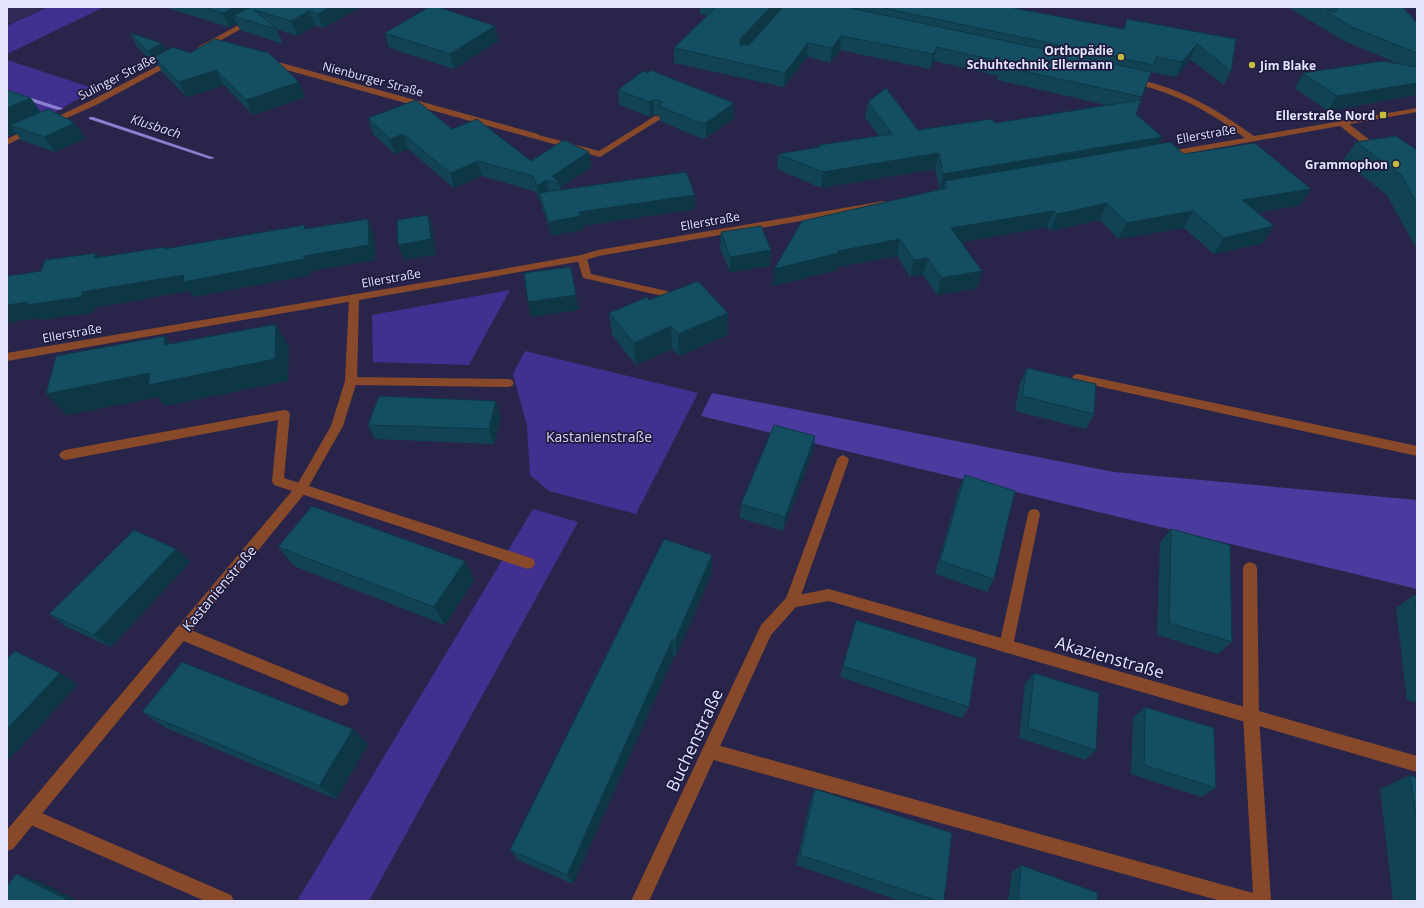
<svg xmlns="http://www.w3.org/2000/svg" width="1424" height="908" font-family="'Open Sans',sans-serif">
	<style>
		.built { fill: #2f2a56 }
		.green { fill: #423090 }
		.forest { fill: #4c3b9e }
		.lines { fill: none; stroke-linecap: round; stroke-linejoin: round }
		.stream { fill: #8a80cf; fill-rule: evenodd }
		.service { fill: #88492a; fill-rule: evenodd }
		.minor { fill: #88492a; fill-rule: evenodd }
		.tertiary { fill: #88492a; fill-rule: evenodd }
		.wall { fill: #114354; fill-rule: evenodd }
		.shaded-wall { fill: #0e3745 }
		.building { fill: #144e62; stroke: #0e3745 }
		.poi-dot { fill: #c4bc3e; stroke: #1f1b3f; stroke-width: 1.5 }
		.labels { text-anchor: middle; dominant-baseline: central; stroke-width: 3.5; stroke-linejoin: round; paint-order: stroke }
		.far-poi-label { font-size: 12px; font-weight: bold; fill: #e4e4fd; stroke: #1f1b3f; text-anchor: end }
		.far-street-label { font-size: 12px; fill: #e4e4fd; stroke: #1f1b3f }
		.far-water-label { font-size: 13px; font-style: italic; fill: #d7d7f2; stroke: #1f1b3f }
		.park-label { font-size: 14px; fill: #d6d5f0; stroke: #1f1b3f }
		.street-label { font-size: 14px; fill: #e4e4fd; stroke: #1f1b3f }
		.near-street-label { font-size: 17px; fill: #e4e4fd; stroke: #1f1b3f }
	</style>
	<rect width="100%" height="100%" fill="#29254a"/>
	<path class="built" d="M7,7H46L7,25Z"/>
	<path class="green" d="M48,7H104L7,54V26Z
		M7,60L96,89L50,115L7,101Z
		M510,290L469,365L373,362L372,315Z
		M525,351L698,393L636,514L549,491L530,475L527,426L513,374Z
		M533,509L578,522L369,901H297Z"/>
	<path class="forest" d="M712,393L1114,472L1417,500V589L701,416Z"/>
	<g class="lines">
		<path class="stream" d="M7,90L62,108L63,109L58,110L7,94Z
			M89,117H93L215,158L210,159L89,119Z"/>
		<path class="service" d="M655,116H658L662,118L600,157L532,138L531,136L535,134L599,151Z
			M582,255L587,258L591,274L667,291L672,294L667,297L583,278L577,258Z
			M1078,374L1417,446V456L1074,381L1072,378L1074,375Z
			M351,377L508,379L512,380L514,383L512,386L508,387L351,385L347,384L345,381L347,378Z
			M284,410L288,411L290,414L284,478L528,557L533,559L535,563L533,567L528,569L274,485L272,481L278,420L65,460L61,458L59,455L61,452L65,450Z
			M843,455L847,457L849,460L799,601L797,605L792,607L787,605L785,601L837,460L839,457Z
			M1034,509L1038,510L1040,514L1013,646L1011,651L1006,653L1001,651L999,646L1028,514L1030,510Z
			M1250,562L1255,564L1257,568L1259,716L1271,901H1221L710,759L705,756L702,751L705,746L710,743L1253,893L1243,716V568L1245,564Z
			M181,626L347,694L349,699L347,704L342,706L176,638L174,633L176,628Z
			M30,808L231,895L234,901H205L24,822L22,816L24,810Z"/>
		<path class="minor" d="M272,7H280L205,49H199L198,47Z
			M171,59H177L178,61L96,105L51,125H48L44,123L90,101Z
			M265,60H271L538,134L539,136L535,138H532L265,64Z
			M1339,121H1345L1375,144L1384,145L1385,147C1375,157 1348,132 1339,125Z
			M29,128H35L36,130L7,145V139Z
			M354,295L359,298L357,381L343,426L305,493L13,849L7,851V830L297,485L331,426L345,381L349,298Z
			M829,589L1417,756V772L829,601L796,607L771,635L649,901H631L761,625L787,597Z"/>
		<path class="tertiary" d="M1128,78C1135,77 1143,80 1149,82C1190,93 1220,112 1254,136L1417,108V112L1167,157L1164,156L1163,154L1164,152L1245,138C1206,109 1176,93 1128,82Z
			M884,201L889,204L887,206L599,256L582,261L486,278L7,361V353L486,272L581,255L598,250Z"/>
	</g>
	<path class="wall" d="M164,7H361L323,28L315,25L297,36L276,29L283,44L240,30L237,24L229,27Z
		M700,7H1017V8L1123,29L1127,19L1236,39L1231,71L1224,85L1190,59L1176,77L1150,72L1136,114L1159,144L1184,154L1311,189L1300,205L1257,213L1263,243L1214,254L1184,228L1118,239L1100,220L1050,231L1047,227L961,242L982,271L977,288L937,295L923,275L910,277L897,256L837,267V270L773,286L943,189H940L935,169L821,188L777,169L778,154L818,148L819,145L879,136L865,117L868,102L918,130L995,123L1106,105L997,80L998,76L934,61L930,69L840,50L830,63L807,57L784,87L674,63V48L707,16L700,14ZM763,29L749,45H748Z
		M1288,7H1403L1417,23V95L1328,111L1295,88L1303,73L1397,63L1344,41Z
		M495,26L498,41L454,69L389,48L385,33Z
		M130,33L166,51L305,97L253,115L224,85L187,97L162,72L158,64L156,65L138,48Z
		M7,90L40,112L85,138L55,152L21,140L16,133L9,136L7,135Z
		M618,90L734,103V118L706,138H700L660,121L659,115H654L650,117L619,105Z
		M368,118L452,129L531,161L589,152L591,167L560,188V190L695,209L582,226L583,230L552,236L542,207L541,201H540L536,192L482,176L454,188L408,149L395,154L373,134Z
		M1356,142L1417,150V249L1386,194L1343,161Z
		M721,232L771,250L770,266L730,272L720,248Z
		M649,300L728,335L679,356L672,349L636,365L612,335L609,313Z
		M1027,368L1094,414L1086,429L1015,411L1020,383Z
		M501,416L494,444L375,439L368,425Z
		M813,451L783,531L740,518L741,504Z
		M965,475L994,579L987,592L935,574L959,489Z
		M1171,529L1232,642L1218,654L1157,635L1160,543Z
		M278,547L465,561L474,580L445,625L294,566Z
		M176,549L190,562L111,647L67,627L49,614Z
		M712,573L676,656H674L573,884L518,860L510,850Z
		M1414,595L1417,596V703L1407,700L1396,608Z
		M856,620L969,707L962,718L840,677Z
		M1034,673L1096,750L1085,760L1019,738L1025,684Z
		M1145,707L1216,788L1201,797L1131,774L1133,718Z
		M142,712L368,744L336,799L166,728Z
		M1410,775L1417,778V901H1393L1380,789Z
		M815,789L944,901H900L796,865L810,802Z
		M1021,865L1097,901H1008L1012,872Z"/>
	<path class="shaded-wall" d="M235,7H269L254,10L233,16L237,24L229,27L223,13Z
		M330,7H361L323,28L318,14Z
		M771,7H784L740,53V39Z
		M309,11L315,25L297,36L291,21Z
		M495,26L498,41L454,69L450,54Z
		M841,36L840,50L830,63L832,48Z
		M162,43L170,58L154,57L158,64L156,65L148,51Z
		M808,43L807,57L784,87L785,73Z
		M1197,44L1190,59L1176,77L1182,62Z
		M937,47L934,61L930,69L933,54Z
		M216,70L224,85L187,97L179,82Z
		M299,82L305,97L253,115L246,100Z
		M1417,83V95L1328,111L1337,96Z
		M31,98L46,120L10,125L16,133L9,136L7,133V108Z
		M653,100L654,115L650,117L649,102Z
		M734,103V118L706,138V123Z
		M75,123L85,138L55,152L44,137Z
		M403,134L408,149L395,154L390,139Z
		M1162,137L1155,152L945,181L943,189H940L943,174Z
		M589,152L591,167L560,188L559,183L552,176Z
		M939,153L935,169L821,188L823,172Z
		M478,161L482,176L454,188L450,173Z
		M546,180L549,195L539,193L540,201L537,186Z
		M1311,189L1300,205L1232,217L1242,200Z
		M695,195V209L582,226L583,230L552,236L549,222L579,212Z
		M1107,203L1100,220L1050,231L1057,214Z
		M1054,211L1047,227L946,245L951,228Z
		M1193,211L1184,228L1118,239L1126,223Z
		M428,215L433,230L436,255L404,260L398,245Z
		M368,219L374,234L376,260L311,271V275L193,297L189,291L95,308L93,313L40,320L38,318L7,323V305L184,275L304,256Z
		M1274,226L1263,243L1214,254L1224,238Z
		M900,239L897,256L837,267V270L773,286L774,269L838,251Z
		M771,250L770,266L730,272V257Z
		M96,253L108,268L94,258Z
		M928,258L923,275L910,277L914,260Z
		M982,271L977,288L937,295L941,278Z
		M576,295L579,310L531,317L528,302Z
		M728,313V335L679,356L678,334Z
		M276,324L289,347L288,381L165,406L158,397L67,415L46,394Z
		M671,326L672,349L636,365L634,343Z
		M165,336L181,358L164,345Z
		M496,401L501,416L494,444L489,429Z
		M815,436L813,451L783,531L785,517Z
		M176,549L190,562L111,647L94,635Z
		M712,555V573L676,656L675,640Z
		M465,561L474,580L445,625L434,607Z
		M672,640L674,656L573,884L567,875Z
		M60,673L78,684L7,762V729Z
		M353,729L368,744L336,799L319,786Z
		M16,874L39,881L79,901H70Z"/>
	<path class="building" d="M203,7H235L223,13Z
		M251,7H330L318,14L309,11L291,21L254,10L277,29L233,16Z
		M429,7H438L495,26L450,54L385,33Z
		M716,7H771L740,39V45H749L783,7H846L1151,72L1142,97L1001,66L1003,62L937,47L933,54L841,36L832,48L808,43L785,73L674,48Z
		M879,7H1014V8L1124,29L1127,19L1236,39L1231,71L1197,44L1182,62L1156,57L1153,65Z
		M1319,7H1326L1327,10L1334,12L1337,10L1336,7H1403L1417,23V53L1352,27Z
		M130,33L162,43L148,51Z
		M215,39L269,53L299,82L246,100L216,70L179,82L154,57L173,47L190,53Z
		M1382,61L1417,67V83L1337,96L1303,73Z
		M650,70L734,103L706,123H700L659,106L663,102L658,100H653L649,102L618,90L643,71L648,73Z
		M886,88L918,130L992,119L995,123L1141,100L1136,114L1162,137L943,174L939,153L823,172L778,154L820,147L819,145L892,134L868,102Z
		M7,90L31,98L7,108Z
		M416,100L452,129L477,119L531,161L564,140L589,152L552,176L559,183L546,180L537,186L533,176L478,161L450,173L403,134L390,139L368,118Z
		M48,109L75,123L44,137L10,125Z
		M1396,136L1417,150V203L1401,175L1356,142Z
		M1170,142L1184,154L1255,143L1311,189L1242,200L1274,226L1224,238L1193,211L1126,223L1107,203L1057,214L1054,211L951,228L982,271L941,278L928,258L914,260L900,239L838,251L839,253L774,269L802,221L947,188L945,181Z
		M686,172L695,195L579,212L581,216L549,222L539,193Z
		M428,215L431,239L398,245L397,220Z
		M368,219L369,245L304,256V259L183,282L184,275L82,292L81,297L27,305L28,302L7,305V276L41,271L45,260L96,253L94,258L165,247L164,249L305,225L304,229Z
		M761,226L771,250L730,257L721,232Z
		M571,267L576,295L528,302L524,273Z
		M698,281L728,313L678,334L671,326L634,343L609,313L647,297L649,300Z
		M276,324L275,359L148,385L150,373L46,394L56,356L165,336L164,345Z
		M1027,368L1096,384L1094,414L1022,396Z
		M379,396L496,401L489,429L368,425Z
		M774,425L815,436L785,517L741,504Z
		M965,475L1015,491L994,579L940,561Z
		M312,506L465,561L434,607L278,547Z
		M1171,529L1230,545L1232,642L1169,623Z
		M134,530L176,549L94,635L49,614Z
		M664,539L712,555L675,640H672L567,875L510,850Z
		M1414,595L1417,596V617Z
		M856,620L977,658L969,707L843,666Z
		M15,651L60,673L7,729V659Z
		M182,662L353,729L319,786L142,712Z
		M1034,673L1099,693L1096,750L1028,728Z
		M1145,707L1214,728L1216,788L1144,765Z
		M1410,775L1417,778V823Z
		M815,789L952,833L944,901H937L800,855Z
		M1021,865L1098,893L1097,901H1018Z
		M16,874L70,901H7V886Z"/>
	<g class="poi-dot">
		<circle cx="1121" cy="57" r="4"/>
		<circle cx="1252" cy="65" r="4"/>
		<rect x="1379" y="111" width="8" height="8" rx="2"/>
		<circle cx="1396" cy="164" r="4"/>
	</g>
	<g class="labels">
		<g class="far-poi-label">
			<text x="1113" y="50">Orthopädie<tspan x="1113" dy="14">Schuhtechnik Ellermann</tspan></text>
			<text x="1260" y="65" text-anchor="start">Jim Blake</text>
			<text x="1375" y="115">Ellerstraße Nord</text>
			<text x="1388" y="164">Grammophon</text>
		</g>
		<g class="far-street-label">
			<text transform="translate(117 77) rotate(-27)">Sulinger Straße</text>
			<text transform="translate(373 79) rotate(15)">Nienburger Straße</text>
			<text transform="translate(1206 134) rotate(-10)">Ellerstraße</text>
			<text transform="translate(710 221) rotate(-10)">Ellerstraße</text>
			<text transform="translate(391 278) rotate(-10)">Ellerstraße</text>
			<text transform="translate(72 333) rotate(-10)">Ellerstraße</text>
		</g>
		<g class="far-water-label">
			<text transform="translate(156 126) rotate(18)">Klusbach</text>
		</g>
		<g class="park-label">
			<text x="599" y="436">Kastanienstraße</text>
		</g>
		<g class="street-label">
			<text transform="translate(219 588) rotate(-50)">Kastanienstraße</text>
		</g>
		<g class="near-street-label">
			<text transform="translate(1110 657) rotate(16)">Akazienstraße</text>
			<text transform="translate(694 740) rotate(-65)">Buchenstraße</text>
		</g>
	</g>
	<rect width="1424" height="908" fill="none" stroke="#e4e4fd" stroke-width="16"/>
</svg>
